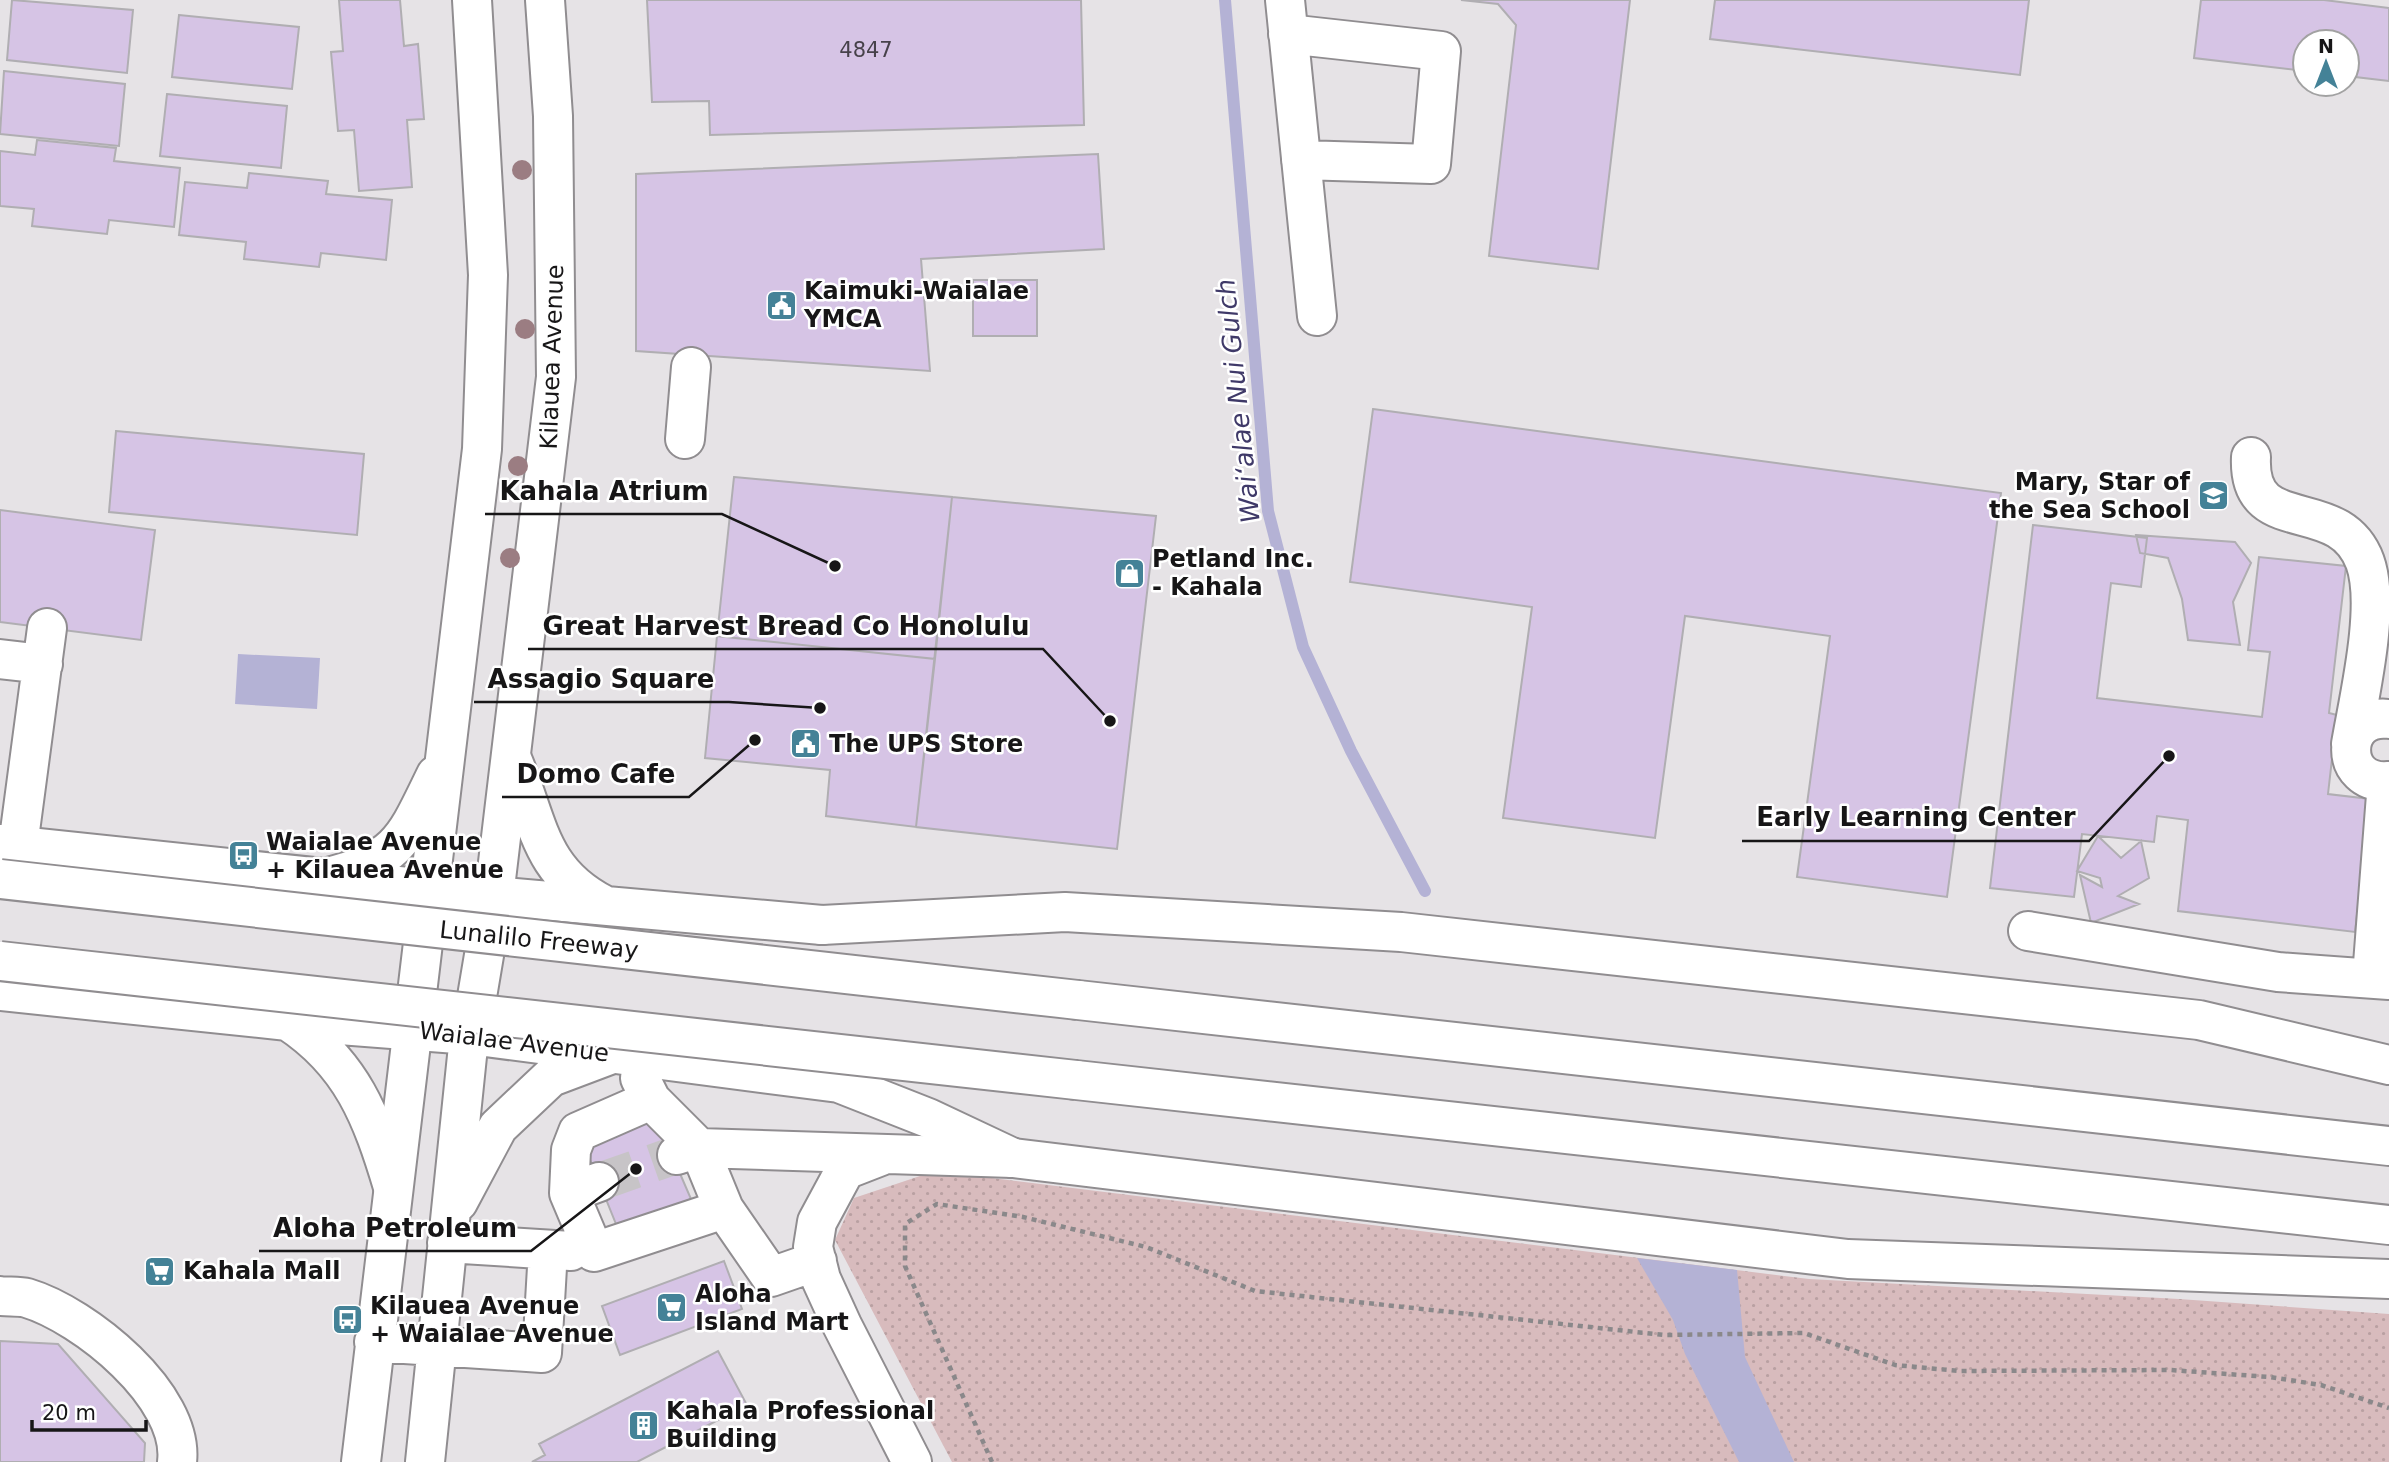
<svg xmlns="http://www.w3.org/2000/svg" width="2389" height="1462" font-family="'DejaVu Sans',sans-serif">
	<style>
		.grass { fill: url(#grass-dots) }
		.water { fill: #b4b2d5 }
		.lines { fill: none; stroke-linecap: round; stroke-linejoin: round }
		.stream { stroke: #b4b2d5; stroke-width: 12 }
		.building { fill: #d6c4e5; stroke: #b0aeb2; stroke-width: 2 }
		.minor-tunnel { stroke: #c7c4c7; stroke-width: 38; stroke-dasharray: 38 19; stroke-linecap: butt }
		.minor-casing { stroke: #908d90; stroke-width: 42 }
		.major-casing { stroke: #908d90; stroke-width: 42 }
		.highway-casing { stroke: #908d90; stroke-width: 42 }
		.path { stroke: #8a888a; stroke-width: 4.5; stroke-dasharray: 5 5; stroke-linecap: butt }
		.minor { stroke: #fff; stroke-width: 38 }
		.major { stroke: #fff; stroke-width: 38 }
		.highway { stroke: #fff; stroke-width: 38 }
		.highway-bridge-casing { stroke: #908d90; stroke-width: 42; stroke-linecap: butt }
		.highway-bridge { stroke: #fff; stroke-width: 38 }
		.tree { fill: #9b7d82 }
		.labels { text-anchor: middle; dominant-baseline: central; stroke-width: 5; stroke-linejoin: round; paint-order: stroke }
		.number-label { font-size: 21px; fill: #47424a }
		.poi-label { font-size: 24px; font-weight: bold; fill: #171617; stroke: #fff; text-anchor: start }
		.street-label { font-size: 24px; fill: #171617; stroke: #fff }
		.water-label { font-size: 26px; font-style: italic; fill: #3f3968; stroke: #fff }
		.leader { fill: none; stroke: #171617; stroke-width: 2.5 }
		.callout-dot { fill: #171617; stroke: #fff; stroke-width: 2.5 }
		.callout-label { font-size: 26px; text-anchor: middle; font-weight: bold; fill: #171617; stroke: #fff; stroke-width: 5; stroke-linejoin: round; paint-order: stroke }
	</style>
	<defs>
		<pattern id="grass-dots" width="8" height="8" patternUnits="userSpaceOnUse" patternTransform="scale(1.75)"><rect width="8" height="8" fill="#d8bbbd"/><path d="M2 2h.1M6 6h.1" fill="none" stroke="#b9a0a2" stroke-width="1.8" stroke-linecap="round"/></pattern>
	</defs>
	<rect width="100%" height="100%" fill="#e6e3e6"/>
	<path class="grass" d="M935,1171L1809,1279L2179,1299L2389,1314V1462H952L835,1240L854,1198Z"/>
	<path class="water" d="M238,654L320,658L317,709L235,704Z
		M1637,1258L1737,1270L1745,1357L1794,1462H1739L1685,1354L1673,1320Z"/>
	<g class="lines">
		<path class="stream" d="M1225,0L1268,511L1303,647L1351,751L1425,891"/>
	</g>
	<path class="building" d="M12,0L133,10L127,73L7,60Z
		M339,0H400L404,46L418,44L424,119L407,120L412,187L359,191L354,130L338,131L331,52L343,51Z
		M647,0H1081L1084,125L710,135L709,101L652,102Z
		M1461,0H1630L1598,269L1489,256L1516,25L1498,4Z
		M1715,0H2029L2020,75L1710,39Z
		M2201,0H2324L2389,8V81L2347,76V42H2305V71L2194,58Z
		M179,15L299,27L292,89L172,77Z
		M4,71L125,84L119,146L0,134Z
		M167,94L287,106L281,168L160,156Z
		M37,140L116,148L114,161L180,168L174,227L109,220L107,234L32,226L34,209L0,206V151L35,155Z
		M1098,154L1104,249L921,259L930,371L636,351V174Z
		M249,173L328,181L326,194L392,200L386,260L321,253L319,267L244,259L246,242L179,235L185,182L247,188Z
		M973,280H1037V336H973Z
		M1373,409L2001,493L1947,897L1797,877L1830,636L1685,616L1655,838L1503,818L1532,607L1350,582Z
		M116,431L364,454L357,535L109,512Z
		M734,477L952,497L935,659L717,636Z
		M952,497L1156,516L1117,849L916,827Z
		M0,510L155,530L141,640L0,622Z
		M2033,525L2147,538L2141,587L2111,583L2097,698L2262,717L2270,652L2248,650L2259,557L2346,566L2329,713L2337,715L2328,794L2370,799L2355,932L2178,911L2188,820L2157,816L2154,842L2082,834L2074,897L1990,888Z
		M2136,535L2235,542L2251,563L2233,602L2240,645L2188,640L2182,599L2168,558L2140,553Z
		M717,636L935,659L916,827L826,816L830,770L705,758Z
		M2098,836L2121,858L2141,841L2149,878L2118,896L2139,904L2091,923L2080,875L2102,887L2100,878L2077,871Z
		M656,1118L691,1199L618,1229L585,1147Z
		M724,1261L742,1309L620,1355L602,1306Z
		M0,1341L58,1344L145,1443L144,1462H0Z
		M718,1351L747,1405L637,1462H532L545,1455L539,1444Z"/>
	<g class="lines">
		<path class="minor-tunnel" d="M599,1182L673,1156"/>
		<defs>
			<path id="minor" d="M1285,0L1317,316
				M1288,34L1441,51L1431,164L1301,160
				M685,439L691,367
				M2251,457C2247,541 2339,491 2365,562C2381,606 2359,697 2351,744
				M0,659L43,664
				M2389,719C2339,713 2338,786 2389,781
				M18,846L47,628
				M328,877C400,859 405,838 436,775
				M2028,931L2278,972L2389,980
				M2372,977L2387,782
				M677,1155L699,1148L1013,1158
				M881,1156L845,1170L817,1222L813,1247L821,1279L842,1325L912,1462
				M599,1182L569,1193L594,1252L724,1209L699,1148L651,1100
				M569,1193L571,1150L578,1132L651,1100L640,1078
				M458,1202L498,1127L551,1077L612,1054
				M724,1209L771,1277L817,1261
				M447,1243L571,1251
				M0,1296C8,1297 19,1296 27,1298C84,1315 185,1396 177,1462
				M374,1342L542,1353L548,1250
				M361,1462L482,449L488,275L472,0
				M425,1462L467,1056L494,896L556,377L553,116L545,0"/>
			<path id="major" d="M512,759C539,822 538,871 604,905
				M0,844L494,896L822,925
				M0,991L288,1021L470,1035L839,1083L928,1118L1013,1158
				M288,1021C352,1063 372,1117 393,1187"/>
			<path id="highway" d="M822,925L1065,912L1401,932L2199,1020L2389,1065
				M1078,1000L2389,1146
				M1076,1080L2389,1225
				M1013,1158L1848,1259L2389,1279"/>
		</defs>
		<use href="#minor" class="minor-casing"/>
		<use href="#major" class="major-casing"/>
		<use href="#highway" class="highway-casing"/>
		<path class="path" d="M992,1462L905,1266V1224L937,1204L1023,1217L1146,1247L1255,1291L1664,1335L1804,1333L1895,1365L1959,1371L2170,1370L2270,1377L2321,1385L2389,1408"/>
		<use href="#minor" class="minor"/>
		<use href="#major" class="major"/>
		<use href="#highway" class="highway"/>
		<defs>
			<path id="highway-bridge" d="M0,879L1078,1000
				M0,961L1076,1080"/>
		</defs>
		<use href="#highway-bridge" class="highway-bridge-casing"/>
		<use href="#highway-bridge" class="highway-bridge"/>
	</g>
	<g class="tree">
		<circle cx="522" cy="170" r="10"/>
		<circle cx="525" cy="329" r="10"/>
		<circle cx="518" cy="466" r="10"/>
		<circle cx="510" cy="558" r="10"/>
	</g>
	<defs>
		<symbol id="civic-square" viewBox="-11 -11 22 22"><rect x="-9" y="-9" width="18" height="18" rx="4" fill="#448297" stroke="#fff"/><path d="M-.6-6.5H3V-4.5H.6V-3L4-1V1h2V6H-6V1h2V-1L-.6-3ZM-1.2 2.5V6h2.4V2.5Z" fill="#fff"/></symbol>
		<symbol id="school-square" viewBox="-11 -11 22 22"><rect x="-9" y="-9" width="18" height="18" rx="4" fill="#448297" stroke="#fff"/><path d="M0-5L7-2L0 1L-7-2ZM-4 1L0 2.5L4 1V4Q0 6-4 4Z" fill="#fff"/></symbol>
		<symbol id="shop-square" viewBox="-11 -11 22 22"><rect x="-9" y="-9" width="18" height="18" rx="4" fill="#448297" stroke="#fff"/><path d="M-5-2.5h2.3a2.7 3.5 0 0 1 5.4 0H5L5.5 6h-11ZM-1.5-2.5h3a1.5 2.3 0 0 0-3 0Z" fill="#fff"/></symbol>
		<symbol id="bus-square" viewBox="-11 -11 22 22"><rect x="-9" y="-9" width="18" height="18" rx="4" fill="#448297" stroke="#fff"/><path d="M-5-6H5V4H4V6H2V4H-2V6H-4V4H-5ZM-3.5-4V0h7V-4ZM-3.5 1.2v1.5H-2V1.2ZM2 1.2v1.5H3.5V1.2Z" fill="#fff"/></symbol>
		<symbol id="supermarket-square" viewBox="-11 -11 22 22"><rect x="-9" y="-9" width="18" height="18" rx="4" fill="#448297" stroke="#fff"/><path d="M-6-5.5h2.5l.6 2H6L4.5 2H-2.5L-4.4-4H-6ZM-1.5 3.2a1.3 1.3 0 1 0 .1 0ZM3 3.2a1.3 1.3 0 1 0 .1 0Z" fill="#fff"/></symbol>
		<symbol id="building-square" viewBox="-11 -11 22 22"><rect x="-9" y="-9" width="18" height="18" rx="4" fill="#448297" stroke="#fff"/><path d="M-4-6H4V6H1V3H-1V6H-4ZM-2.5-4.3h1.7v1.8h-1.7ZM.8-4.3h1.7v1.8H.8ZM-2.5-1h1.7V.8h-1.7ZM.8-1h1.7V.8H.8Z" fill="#fff"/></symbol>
	</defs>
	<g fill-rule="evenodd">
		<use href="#civic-square" x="764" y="288" width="35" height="35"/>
		<use href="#school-square" x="2196" y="478" width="35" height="35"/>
		<use href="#shop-square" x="1112" y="556" width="35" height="35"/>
		<use href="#civic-square" x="788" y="726" width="35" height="35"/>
		<use href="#bus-square" x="226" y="838" width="35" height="35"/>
		<use href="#supermarket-square" x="142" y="1254" width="35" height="35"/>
		<use href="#supermarket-square" x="654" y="1290" width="35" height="35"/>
		<use href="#bus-square" x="330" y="1302" width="35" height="35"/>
		<use href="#building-square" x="626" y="1408" width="35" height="35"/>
	</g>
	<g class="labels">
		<g class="number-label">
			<text x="866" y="50">4847</text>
		</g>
		<g class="poi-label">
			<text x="804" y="291">Kaimuki-Waialae<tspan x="804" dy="28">YMCA</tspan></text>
			<text x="2190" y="482" text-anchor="end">Mary, Star of<tspan x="2190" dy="28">the Sea School</tspan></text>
			<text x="1152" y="559">Petland Inc.<tspan x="1152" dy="28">- Kahala</tspan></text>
			<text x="829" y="744">The UPS Store</text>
			<text x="266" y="842">Waialae Avenue<tspan x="266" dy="28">+ Kilauea Avenue</tspan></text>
			<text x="183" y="1271">Kahala Mall</text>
			<text x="695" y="1294">Aloha<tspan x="695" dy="28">Island Mart</tspan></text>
			<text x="370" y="1306">Kilauea Avenue<tspan x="370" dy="28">+ Waialae Avenue</tspan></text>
			<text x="666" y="1411">Kahala Professional<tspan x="666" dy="28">Building</tspan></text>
		</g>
		<g class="street-label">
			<text transform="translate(552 357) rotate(-88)">Kilauea Avenue</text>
			<text transform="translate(539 940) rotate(6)">Lunalilo Freeway</text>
			<text transform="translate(514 1042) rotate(7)">Waialae Avenue</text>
		</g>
		<g class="water-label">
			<text transform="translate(1238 401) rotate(-96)">Waiʻalae Nui Gulch</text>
		</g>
	</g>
	<path class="leader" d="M835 566L722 514H485M1110 721L1043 649H528M820 708L729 702H474M755 740L689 797H502M2169 756L2089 841H1742M636 1169L531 1251H259"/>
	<g class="callout-dot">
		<circle cx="835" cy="566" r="7"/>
		<circle cx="1110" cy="721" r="7"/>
		<circle cx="820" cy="708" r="7"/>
		<circle cx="755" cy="740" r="7"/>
		<circle cx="2169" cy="756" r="7"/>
		<circle cx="636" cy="1169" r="7"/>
	</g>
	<g class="callout-label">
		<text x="604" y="500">Kahala Atrium</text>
		<text x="786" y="635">Great Harvest Bread Co Honolulu</text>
		<text x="601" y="688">Assagio Square</text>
		<text x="596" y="783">Domo Cafe</text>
		<text x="1916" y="826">Early Learning Center</text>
		<text x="395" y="1237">Aloha Petroleum</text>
	</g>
	<g transform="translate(2326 63)"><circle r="33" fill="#ffffff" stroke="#a2a2a2" stroke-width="2"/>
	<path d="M0-5L12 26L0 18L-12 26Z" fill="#448297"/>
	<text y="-10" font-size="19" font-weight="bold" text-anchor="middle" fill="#171617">N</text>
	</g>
	<path d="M32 1420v10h114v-10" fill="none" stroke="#171617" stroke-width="3.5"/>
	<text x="42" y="1420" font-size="21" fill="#171617" stroke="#ffffff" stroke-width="5" paint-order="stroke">20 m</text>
</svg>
